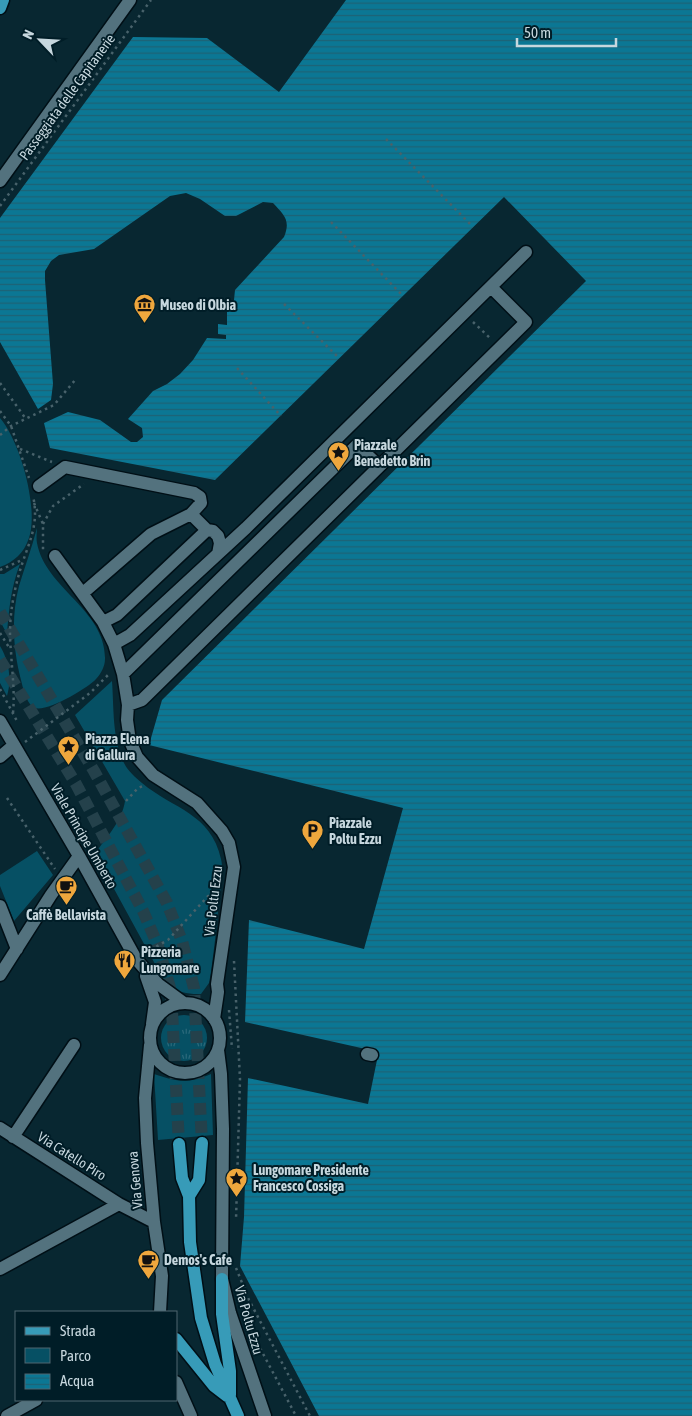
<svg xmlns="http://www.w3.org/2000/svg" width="692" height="1416" font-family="'Asap Condensed',sans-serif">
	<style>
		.grass { fill: url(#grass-tufts) }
		.park { fill: #065064 }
		.water { fill: url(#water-rules) }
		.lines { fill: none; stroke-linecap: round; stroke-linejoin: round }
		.major-tunnel { stroke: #24414b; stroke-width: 12; stroke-dasharray: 12 6; stroke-linecap: butt }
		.minor-casing { stroke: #000f16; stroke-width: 15 }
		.major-casing { stroke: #000f16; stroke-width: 15 }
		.path { stroke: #48626b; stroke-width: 2.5; stroke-dasharray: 2.5 4; stroke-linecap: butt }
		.minor { stroke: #53727e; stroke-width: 12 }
		.major { stroke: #379bb8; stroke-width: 12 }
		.labels { text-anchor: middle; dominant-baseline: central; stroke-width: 4; stroke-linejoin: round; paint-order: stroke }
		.street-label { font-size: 14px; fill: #c6d7de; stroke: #001d27 }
		.poi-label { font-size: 14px; font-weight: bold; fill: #c6d7de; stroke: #001d27; text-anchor: start }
	</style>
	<defs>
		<pattern id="grass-tufts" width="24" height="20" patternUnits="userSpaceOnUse" patternTransform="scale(1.25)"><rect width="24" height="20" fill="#065064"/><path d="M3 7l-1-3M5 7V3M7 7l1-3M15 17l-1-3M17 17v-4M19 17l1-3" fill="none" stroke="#29687a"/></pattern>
		<pattern id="water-rules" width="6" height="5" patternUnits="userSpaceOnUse" patternTransform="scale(1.25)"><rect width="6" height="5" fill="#0b7794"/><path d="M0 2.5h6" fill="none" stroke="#1e6174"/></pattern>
	</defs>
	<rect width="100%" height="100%" fill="#082731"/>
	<path class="grass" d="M161 1038a23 23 0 1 1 46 0a23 23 0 1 1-46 0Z"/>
	<path class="park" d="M0,418C20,441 39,508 29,538C24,553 14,562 0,567Z
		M37,528C37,532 36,538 37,543C45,588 106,610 105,659C105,666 101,674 96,679C88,688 43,715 33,707C26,702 23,688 21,680C13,650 11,616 19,586C25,566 32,547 37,528Z
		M20,564C11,587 9,609 7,634L0,621V574H4Z
		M0,646C9,661 12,679 7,696L0,683Z
		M112,681C114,707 112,739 124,763C128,771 135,777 142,783C173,809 211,813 221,859C224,872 221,888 219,901C217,925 214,949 211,972L209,983L201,994C175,995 168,984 148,969L155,964L95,854C106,837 122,822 125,801L75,715Z
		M37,851L53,875L14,921L0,886V875Z
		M154,1074C178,1082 187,1084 211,1074L213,1135L158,1140Z"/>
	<path class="water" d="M346,0H692V1416H319L240,1266L244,1217L248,1078L368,1104L377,1060L371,1058L372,1052H379L245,1022L249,920L364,949L403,808L149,745L162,700L586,281L504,197L215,480L50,448L44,423L68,412L100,420L131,442H137L143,437L142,428L128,419L153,391L167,384L180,374L193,360L207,338L226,339V335L218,334V324L227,325V310L234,300L235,290L284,237C291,220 284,215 273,203L263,202L236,216H225L200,199L186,193L170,196L94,249L59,255L51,261L45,271V280L53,384L51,400L38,409L0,342V218L133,37L207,38L279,92Z"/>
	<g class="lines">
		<path class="major-tunnel" d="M0,612L94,771L167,903L182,941L194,988L202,1143
			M0,660L76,784L143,911L158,946L171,991L179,1144"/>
		<defs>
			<path id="minor" d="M0,181L130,0
				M39,486L65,467L194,493L200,497L201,503L191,514L151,534L83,593
				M191,514L207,530L213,531L218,536L220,543L218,554
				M55,556L103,622L114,644L123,674L128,705L127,720L130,741L137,757L153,775L197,803L222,831L229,843L234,867L217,984L218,992L214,1019
				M103,622L117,615L207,530
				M114,644L130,635L246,528L526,252
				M123,674L357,445L379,466
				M128,705L142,700L526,322L491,287
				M0,721L79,856L136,959L158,984L184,1003
				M0,757L14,745
				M0,906L17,949
				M0,975L51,895L79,856
				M146,976L155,1002L152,1024
				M150 1038a35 35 0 1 1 70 0a35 35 0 1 1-70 0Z
				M150,1045L145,1098L147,1143L154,1222L162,1276L160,1312
				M218,1050L221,1074L223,1129L222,1279L230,1313L265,1416
				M367,1054L372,1055
				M0,1128L119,1204L154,1222
				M13,1137L74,1045
				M0,1269L119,1204
				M176,1382L191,1416
				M7,1416L36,1400"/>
			<path id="major" d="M0,8L3,0
				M179,1144L182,1178L189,1196L190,1242L201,1318L215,1364L238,1416
				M189,1196L199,1180L202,1143
				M222,1279V1314L230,1371V1395
				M176,1339L214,1386L227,1396"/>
		</defs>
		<use href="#minor" class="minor-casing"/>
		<use href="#major" class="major-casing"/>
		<path class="path" d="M386,139L473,227
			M0,206L151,0
			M331,222L403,296
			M284,304L339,358
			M473,322L491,339
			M237,368L281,416
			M0,383L26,419
			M0,411L11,426L29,478
			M0,435L11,426L54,405L76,379
			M20,449L52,462
			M34,503L43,524V552
			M43,524L53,506L84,484
			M0,570L22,560
			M0,633L10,649
			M0,689L18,723
			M13,713C15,691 12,672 11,651C8,625 12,599 19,574C27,545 40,527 33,496
			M25,742L90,693L110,673
			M7,798L55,869
			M126,801L138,788L145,785
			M145,953L168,940L208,896L214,893L219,894
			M234,961L240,1079L236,1220
			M229,1010L232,1049
			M236,1268L249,1300L310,1416
			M251,1331L296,1416"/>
		<use href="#minor" class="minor"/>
		<use href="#major" class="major"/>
	</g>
	<defs>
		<symbol id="museum-pin" viewBox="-11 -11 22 30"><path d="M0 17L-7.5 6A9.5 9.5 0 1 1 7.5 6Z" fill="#efa73d" stroke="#001d27"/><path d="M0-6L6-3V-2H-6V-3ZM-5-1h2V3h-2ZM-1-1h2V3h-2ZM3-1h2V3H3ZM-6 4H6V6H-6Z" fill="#111"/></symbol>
		<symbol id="sight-pin" viewBox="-11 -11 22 30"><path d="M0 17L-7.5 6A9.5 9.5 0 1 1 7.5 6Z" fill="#efa73d" stroke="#001d27"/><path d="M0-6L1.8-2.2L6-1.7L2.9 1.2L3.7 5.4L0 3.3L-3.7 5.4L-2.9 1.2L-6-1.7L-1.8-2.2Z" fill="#111"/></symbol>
		<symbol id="parking-pin" viewBox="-11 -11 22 30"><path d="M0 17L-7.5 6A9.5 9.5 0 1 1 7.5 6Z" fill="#efa73d" stroke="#001d27"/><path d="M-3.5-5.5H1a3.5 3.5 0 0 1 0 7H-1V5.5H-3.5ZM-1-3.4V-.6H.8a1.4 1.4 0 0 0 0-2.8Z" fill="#111"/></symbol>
		<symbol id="cafe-pin" viewBox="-11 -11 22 30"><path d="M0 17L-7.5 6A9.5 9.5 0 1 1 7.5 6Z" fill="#efa73d" stroke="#001d27"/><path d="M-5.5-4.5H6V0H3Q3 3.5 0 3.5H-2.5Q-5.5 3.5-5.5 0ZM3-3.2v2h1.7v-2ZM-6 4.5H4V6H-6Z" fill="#111"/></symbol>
		<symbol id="restaurant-pin" viewBox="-11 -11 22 30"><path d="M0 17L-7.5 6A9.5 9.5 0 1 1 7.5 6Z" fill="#efa73d" stroke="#001d27"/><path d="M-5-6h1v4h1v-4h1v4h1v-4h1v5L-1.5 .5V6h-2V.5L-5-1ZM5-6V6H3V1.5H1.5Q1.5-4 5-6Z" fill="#111"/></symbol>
	</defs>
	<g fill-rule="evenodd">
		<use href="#museum-pin" x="132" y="292" width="25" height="34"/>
		<use href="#sight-pin" x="326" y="440" width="25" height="34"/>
		<use href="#sight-pin" x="56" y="734" width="25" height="34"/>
		<use href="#parking-pin" x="300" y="818" width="25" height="34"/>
		<use href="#cafe-pin" x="54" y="874" width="25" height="34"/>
		<use href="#restaurant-pin" x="112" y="948" width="25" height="34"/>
		<use href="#sight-pin" x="224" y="1166" width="25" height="34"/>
		<use href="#cafe-pin" x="136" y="1248" width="25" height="34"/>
	</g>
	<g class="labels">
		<g class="street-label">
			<text transform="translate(67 97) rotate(-54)">Passeggiata delle Capitanerie</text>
			<text transform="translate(84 836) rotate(60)">Viale Principe Umberto</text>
			<text transform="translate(213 901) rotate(-83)">Via Poltu Ezzu</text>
			<text transform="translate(72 1156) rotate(32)">Via Catello Piro</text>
			<text transform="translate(135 1180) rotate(-95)">Via Genova</text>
			<text transform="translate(249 1320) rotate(74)">Via Poltu Ezzu</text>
		</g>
		<g class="poi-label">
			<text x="160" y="305">Museo di Olbia</text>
			<text x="354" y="445">Piazzale<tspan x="354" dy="16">Benedetto Brin</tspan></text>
			<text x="85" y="739">Piazza Elena<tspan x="85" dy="16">di Gallura</tspan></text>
			<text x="329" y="823">Piazzale<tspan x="329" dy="16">Poltu Ezzu</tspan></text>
			<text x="66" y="915" text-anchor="middle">Caffè Bellavista</text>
			<text x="141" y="952">Pizzeria<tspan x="141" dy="16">Lungomare</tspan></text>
			<text x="253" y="1170">Lungomare Presidente<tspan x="253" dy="16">Francesco Cossiga</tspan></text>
			<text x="164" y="1260">Demos's Cafe</text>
		</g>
	</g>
	<rect x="15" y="1311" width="162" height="90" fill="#001d27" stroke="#4f6770"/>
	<rect x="25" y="1327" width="25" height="8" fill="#379bb8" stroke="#4f6770"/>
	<text x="60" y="1336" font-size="15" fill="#c6d7de">Strada</text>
	<rect x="25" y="1348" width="25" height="15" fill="#065064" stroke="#4f6770"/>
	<text x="60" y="1361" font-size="15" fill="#c6d7de">Parco</text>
	<rect x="25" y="1374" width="25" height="15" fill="url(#water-rules)" stroke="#4f6770"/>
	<text x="60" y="1386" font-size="15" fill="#c6d7de">Acqua</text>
	<g transform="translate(40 40) rotate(295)" stroke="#001d27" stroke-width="4" paint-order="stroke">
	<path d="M0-4L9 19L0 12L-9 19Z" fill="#c6d7de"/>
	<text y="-8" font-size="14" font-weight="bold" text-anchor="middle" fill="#c6d7de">N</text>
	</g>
	<path d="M517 38v8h99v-8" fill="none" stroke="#c6d7de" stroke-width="2.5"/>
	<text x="524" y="38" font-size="15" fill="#c6d7de" stroke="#001d27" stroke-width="4" paint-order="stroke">50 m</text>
</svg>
